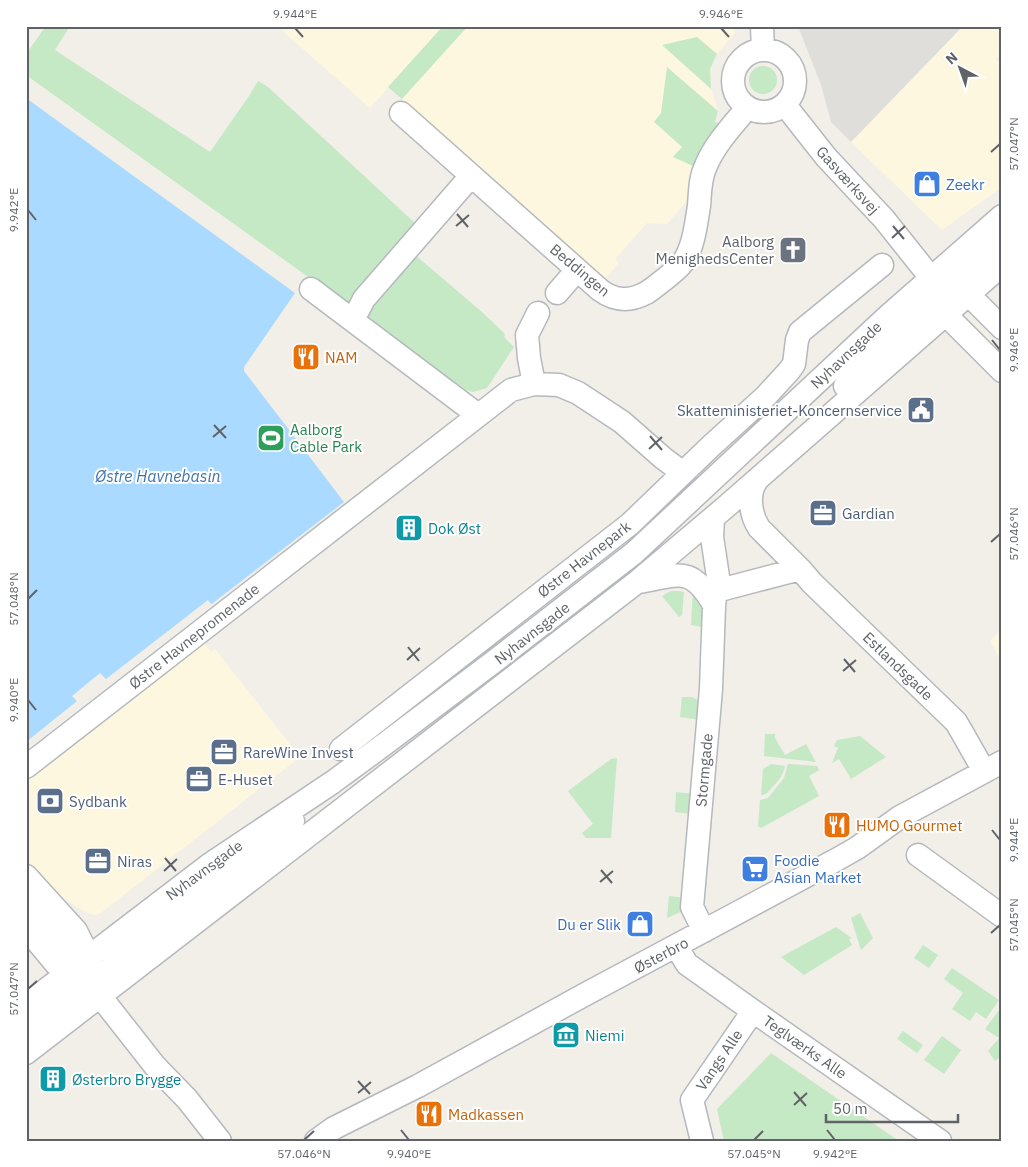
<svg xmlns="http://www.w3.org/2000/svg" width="1028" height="1167" font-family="'IBM Plex Sans',sans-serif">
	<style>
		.commercial { fill: #fef7e0 }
		.industrial { fill: #e0deda }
		.green { fill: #c5e8c5 }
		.water { fill: #aadaff }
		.pier { fill: #f1efe8 }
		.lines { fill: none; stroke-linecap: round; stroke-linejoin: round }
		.minor-casing { stroke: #b5b8bc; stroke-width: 25 }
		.minor { stroke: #fff; stroke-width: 22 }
		.ticks { fill: none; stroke: #5f6368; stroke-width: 2 }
		.labels { text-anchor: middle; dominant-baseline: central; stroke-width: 4; stroke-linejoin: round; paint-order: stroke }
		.street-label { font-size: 15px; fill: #5f6368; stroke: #fff }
		.shop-label { font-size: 15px; fill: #366cbe; stroke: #fff; text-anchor: start }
		.worship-label { font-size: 15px; fill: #5b616d; stroke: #fff; text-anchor: end }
		.food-label { font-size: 15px; fill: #c56008; stroke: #fff; text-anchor: start }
		.service-label { font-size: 15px; fill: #4e5e75; stroke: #fff; text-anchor: start }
		.leisure-label { font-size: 15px; fill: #27864d; stroke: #fff; text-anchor: start }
		.culture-label { font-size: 15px; fill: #0d838f; stroke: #fff; text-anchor: start }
		.water-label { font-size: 16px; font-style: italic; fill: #4174aa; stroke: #fff }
		.neatline { fill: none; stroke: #5f6368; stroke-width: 2 }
		.ticks-label { font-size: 12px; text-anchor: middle; fill: #5f6368 }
	</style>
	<rect width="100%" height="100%" fill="#f1efe8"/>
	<path class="commercial" d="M277,26H736L735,33L717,54L710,70L711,89L718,111L715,122L719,124L693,166L686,202L667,224L647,223L615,259L619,263L605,279L389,87L370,108Z
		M963,26H1002V53L996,59L1002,66V187L942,230L851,142Z
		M1002,629V662L990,641Z
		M203,642L211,652L215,649L300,757L102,912L97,915L89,914L64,899L55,890L38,871L26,861V780Z"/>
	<path class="industrial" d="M798,26H963L851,142L831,122L821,85Z"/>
	<path class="green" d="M46,26H70L55,50L210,152L249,96L258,81L268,87L415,223L405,234L401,243L482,312L505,334L504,337L514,347L487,388L473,392L466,390L26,75V54Z
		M443,26H468L402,99L388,87Z
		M697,37L717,54L710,69L711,89L662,45Z
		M749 80a14 14 0 1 1 28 0a14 14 0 1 1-28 0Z
		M667,67L718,111L715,122L719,124L693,166L673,157L682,147L654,122L661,113Z
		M693,590L699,594L708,628L691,625Z
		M671,591H680L684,592L682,615L679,617L662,596Z
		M682,697H692L701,702L700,720L680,717Z
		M765,734H775V738L785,755L806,744L816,762L764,756Z
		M860,736L886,757L851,779L839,759L832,763L838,748L834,746L837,740Z
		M617,758L611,838H586L582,833L593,824L568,791L611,759Z
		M771,764L785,766C783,778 774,785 766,794L761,795L763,769Z
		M788,764L817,766L819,770L809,776L819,796L761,828L758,826L760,800L768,798L784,778Z
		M676,792L694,794L692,814L675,812Z
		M669,896L686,898L685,910L667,918Z
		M860,913L873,938L861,950L851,918Z
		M836,927L852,938L849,939L852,945L804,975L781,957Z
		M923,945L938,955L929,968L914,958Z
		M952,968L999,1000L986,1019L976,1012L970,1021L952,1009L963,993L944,979Z
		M1002,1006V1056L995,1061L988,1051L999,1038L985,1029Z
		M903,1031L923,1045L917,1053L897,1039Z
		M942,1036L961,1050L944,1074L924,1060Z
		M771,1053L899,1141H724L717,1109Z"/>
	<path class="water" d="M26,98L295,293L244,367V371L344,502L26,747Z"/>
	<path class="pier" d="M208,600L212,605L26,747V742L77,701L72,696L100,673L106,679Z"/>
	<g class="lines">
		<defs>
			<path id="minor" d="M762,26L763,50
				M733 81a31 31 0 1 1 62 0a31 31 0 1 1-62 0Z
				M785,105L826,157L884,219L931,278L945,314L1002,371
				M401,113L600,290C615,301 629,302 646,293C651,290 656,286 661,282C669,276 678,269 684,261C694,245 696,224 699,206C700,193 700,179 705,168C714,145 732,126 747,108
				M955,287L968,294L1002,328
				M311,289L478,415
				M557,293L577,270
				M945,314C945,308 944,301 946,295C954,277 986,253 1002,240
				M353,320L364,299L471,176
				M534,384L529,358L527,335L538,313
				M845,386L862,368L925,309C932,297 932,292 931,278
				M758,479C747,492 750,514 759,528L800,569
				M639,582C679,575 691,565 714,605
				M720,590L800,569L812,583L956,722L963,734L984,771
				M341,749L630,524L711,446L765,397L789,371L794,364L797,340L800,332L882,265
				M26,767L511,390L534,384L559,385L578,393L622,422L663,458L683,473
				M918,855L1002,916
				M26,876L76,931L89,957L100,996L155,1066L187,1099L220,1141
				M26,901C45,924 66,959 95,968
				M26,928L56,964L78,982
				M704,931L692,907L711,689L714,607L715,596L720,590L712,537L713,519
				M676,946L687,964L753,1011L940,1141
				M100,996C101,982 106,972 116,962L273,841L293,821
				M26,1005L209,865L333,782L386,743L496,660L634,553L888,316L1002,216
				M26,1030C40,1020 75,997 83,983C87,975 88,966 89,957
				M26,1053L637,582L728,505L1002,265
				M316,1141L334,1128L418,1086L584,995L836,860L857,848L900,817L1002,762
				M702,1141L692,1100L753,1011"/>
		</defs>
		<use href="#minor" class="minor-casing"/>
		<use href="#minor" class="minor"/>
	</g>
	<path class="ticks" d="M295,28L303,37M721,28L729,37M991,152L1000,144M28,210L36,220M457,214L468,227M456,226L469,215M893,226L904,239M892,238L905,226M992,340L1000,350M214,425L226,438M650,436L662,450M213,437L226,426M649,449L662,437M991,542L1000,534M28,599L37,590M408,647L419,661M844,659L855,672M407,660L420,648M843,671L856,660M28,700L36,710M992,830L1000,840M165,858L176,871M601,870L612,883M164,871L177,859M600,882L613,871M991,933L1000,925M28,989L37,981M358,1081L370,1094M794,1092L806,1106M358,1093L371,1082M794,1105L807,1093M401,1130L409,1140M827,1130L835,1140M304,1140L314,1131M754,1140L763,1131"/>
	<defs>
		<symbol id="shop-square" viewBox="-11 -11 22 22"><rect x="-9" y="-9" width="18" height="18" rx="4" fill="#3f7fe0" stroke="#fff"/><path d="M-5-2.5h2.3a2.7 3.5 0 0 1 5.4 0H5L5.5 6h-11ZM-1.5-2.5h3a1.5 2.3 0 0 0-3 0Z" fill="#fff"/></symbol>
		<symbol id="church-square" viewBox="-11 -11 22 22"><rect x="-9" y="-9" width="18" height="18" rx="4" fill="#6b7280" stroke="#fff"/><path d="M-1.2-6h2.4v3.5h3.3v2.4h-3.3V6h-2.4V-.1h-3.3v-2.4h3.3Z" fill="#fff"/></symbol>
		<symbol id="restaurant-square" viewBox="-11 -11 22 22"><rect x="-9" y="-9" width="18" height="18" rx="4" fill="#e8710a" stroke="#fff"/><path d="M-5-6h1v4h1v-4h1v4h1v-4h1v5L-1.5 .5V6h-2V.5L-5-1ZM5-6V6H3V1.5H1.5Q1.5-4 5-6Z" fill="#fff"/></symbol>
		<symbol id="civic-square" viewBox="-11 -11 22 22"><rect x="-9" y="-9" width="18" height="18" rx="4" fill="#5c6f8a" stroke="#fff"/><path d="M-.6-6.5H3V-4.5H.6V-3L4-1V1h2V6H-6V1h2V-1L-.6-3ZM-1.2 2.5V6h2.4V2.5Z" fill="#fff"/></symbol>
		<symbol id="stadium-square" viewBox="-11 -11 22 22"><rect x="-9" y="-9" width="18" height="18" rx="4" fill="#2e9e5b" stroke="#fff"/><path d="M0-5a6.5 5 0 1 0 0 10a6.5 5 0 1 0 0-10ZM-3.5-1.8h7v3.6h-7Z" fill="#fff"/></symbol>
		<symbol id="office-square" viewBox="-11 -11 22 22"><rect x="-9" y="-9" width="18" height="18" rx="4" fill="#5c6f8a" stroke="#fff"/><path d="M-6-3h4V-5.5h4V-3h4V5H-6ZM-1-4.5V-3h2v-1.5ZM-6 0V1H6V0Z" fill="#fff"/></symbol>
		<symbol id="building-square" viewBox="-11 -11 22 22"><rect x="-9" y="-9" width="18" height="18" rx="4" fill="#0f9aa8" stroke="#fff"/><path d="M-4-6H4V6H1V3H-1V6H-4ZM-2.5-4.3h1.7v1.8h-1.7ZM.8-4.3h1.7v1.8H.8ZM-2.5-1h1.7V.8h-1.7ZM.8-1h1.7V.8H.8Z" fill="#fff"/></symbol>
		<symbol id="bank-square" viewBox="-11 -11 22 22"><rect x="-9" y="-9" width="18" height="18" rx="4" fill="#5c6f8a" stroke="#fff"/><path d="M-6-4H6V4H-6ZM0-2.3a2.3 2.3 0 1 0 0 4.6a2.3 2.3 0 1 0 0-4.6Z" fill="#fff"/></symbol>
		<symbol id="supermarket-square" viewBox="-11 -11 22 22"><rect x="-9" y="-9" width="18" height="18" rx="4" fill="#3f7fe0" stroke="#fff"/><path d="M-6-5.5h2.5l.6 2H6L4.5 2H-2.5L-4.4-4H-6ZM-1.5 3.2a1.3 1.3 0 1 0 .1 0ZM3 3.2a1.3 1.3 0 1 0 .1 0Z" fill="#fff"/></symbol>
		<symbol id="museum-square" viewBox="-11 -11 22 22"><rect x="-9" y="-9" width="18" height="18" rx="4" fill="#0f9aa8" stroke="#fff"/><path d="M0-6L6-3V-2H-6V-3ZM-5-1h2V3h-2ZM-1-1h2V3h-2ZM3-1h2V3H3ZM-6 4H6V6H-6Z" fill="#fff"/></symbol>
	</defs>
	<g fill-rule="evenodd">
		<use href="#shop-square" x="911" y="168" width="32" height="32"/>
		<use href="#church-square" x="777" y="234" width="32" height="32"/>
		<use href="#restaurant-square" x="290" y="341" width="32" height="32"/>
		<use href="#civic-square" x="905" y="394" width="32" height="32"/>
		<use href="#stadium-square" x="255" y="422" width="32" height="32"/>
		<use href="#office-square" x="807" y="497" width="32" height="32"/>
		<use href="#building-square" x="393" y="512" width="32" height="32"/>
		<use href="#office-square" x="208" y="736" width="32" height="32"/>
		<use href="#office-square" x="183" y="763" width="32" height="32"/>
		<use href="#bank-square" x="34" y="785" width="32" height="32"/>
		<use href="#restaurant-square" x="821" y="809" width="32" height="32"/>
		<use href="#office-square" x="82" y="845" width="32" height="32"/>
		<use href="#supermarket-square" x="739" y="853" width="32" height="32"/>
		<use href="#shop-square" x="624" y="908" width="32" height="32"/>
		<use href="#museum-square" x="550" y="1019" width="32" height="32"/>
		<use href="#building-square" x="37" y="1063" width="32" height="32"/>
		<use href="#restaurant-square" x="413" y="1098" width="32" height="32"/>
	</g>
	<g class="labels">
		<g class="street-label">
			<text transform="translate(848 180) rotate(48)">Gasværksvej</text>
			<text transform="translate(580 270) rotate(40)">Beddingen</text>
			<text transform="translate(846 355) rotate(-43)">Nyhavnsgade</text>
			<text transform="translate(584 559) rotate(-38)">Østre Havnepark</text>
			<text transform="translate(532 633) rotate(-38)">Nyhavnsgade</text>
			<text transform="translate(194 636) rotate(-38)">Østre Havnepromenade</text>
			<text transform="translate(898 666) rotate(44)">Estlandsgade</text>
			<text transform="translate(704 770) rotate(-85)">Stormgade</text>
			<text transform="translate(204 870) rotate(-36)">Nyhavnsgade</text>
			<text transform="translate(661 955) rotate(-28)">Østerbro</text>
			<text transform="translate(805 1047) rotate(35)">Teglværks Alle</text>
			<text transform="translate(719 1060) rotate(-56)">Vangs Alle</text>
		</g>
		<g class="shop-label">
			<text x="946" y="184">Zeekr</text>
			<text x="774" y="860">Foodie<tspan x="774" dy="17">Asian Market</tspan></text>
			<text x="621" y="924" text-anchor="end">Du er Slik</text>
		</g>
		<g class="worship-label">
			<text x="774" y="241">Aalborg<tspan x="774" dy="17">MenighedsCenter</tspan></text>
		</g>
		<g class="food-label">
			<text x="325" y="357">NAM</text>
			<text x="856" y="825">HUMO Gourmet</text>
			<text x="448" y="1114">Madkassen</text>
		</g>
		<g class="service-label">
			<text x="902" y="410" text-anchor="end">Skatteministeriet-Koncernservice</text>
			<text x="842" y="513">Gardian</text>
			<text x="243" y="752">RareWine Invest</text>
			<text x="218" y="779">E-Huset</text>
			<text x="69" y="801">Sydbank</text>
			<text x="117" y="861">Niras</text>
		</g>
		<g class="leisure-label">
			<text x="290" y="429">Aalborg<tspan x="290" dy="17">Cable Park</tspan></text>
		</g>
		<g class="culture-label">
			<text x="428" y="528">Dok Øst</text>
			<text x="585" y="1035">Niemi</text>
			<text x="72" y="1079">Østerbro Brygge</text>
		</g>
		<g class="water-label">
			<text x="158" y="476">Østre Havnebasin</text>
		</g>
	</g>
	<rect width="1028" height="1167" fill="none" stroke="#ffffff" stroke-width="55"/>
	<g transform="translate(960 68) rotate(319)" stroke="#ffffff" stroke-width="4" paint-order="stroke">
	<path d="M0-4L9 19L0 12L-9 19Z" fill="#5f6368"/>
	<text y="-8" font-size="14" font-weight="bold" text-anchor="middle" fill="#5f6368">N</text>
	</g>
	<path d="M826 1114v8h132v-8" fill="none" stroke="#5f6368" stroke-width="2.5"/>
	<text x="833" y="1114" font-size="15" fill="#5f6368" stroke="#ffffff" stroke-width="4" paint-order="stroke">50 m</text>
	<rect x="28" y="28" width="972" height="1112" class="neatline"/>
	<g class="ticks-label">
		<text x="295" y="18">9.944°E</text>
		<text x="721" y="18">9.946°E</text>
		<text transform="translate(1014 144) rotate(-90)" y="4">57.047°N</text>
		<text transform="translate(14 210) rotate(-90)" y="4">9.942°E</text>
		<text transform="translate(1014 350) rotate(-90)" y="4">9.946°E</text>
		<text transform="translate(1014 534) rotate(-90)" y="4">57.046°N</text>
		<text transform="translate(14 599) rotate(-90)" y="4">57.048°N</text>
		<text transform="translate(14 700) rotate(-90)" y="4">9.940°E</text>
		<text transform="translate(1014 840) rotate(-90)" y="4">9.944°E</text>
		<text transform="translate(1014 925) rotate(-90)" y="4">57.045°N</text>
		<text transform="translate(14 989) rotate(-90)" y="4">57.047°N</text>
		<text x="304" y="1158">57.046°N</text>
		<text x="409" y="1158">9.940°E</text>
		<text x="754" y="1158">57.045°N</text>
		<text x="835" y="1158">9.942°E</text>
	</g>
</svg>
